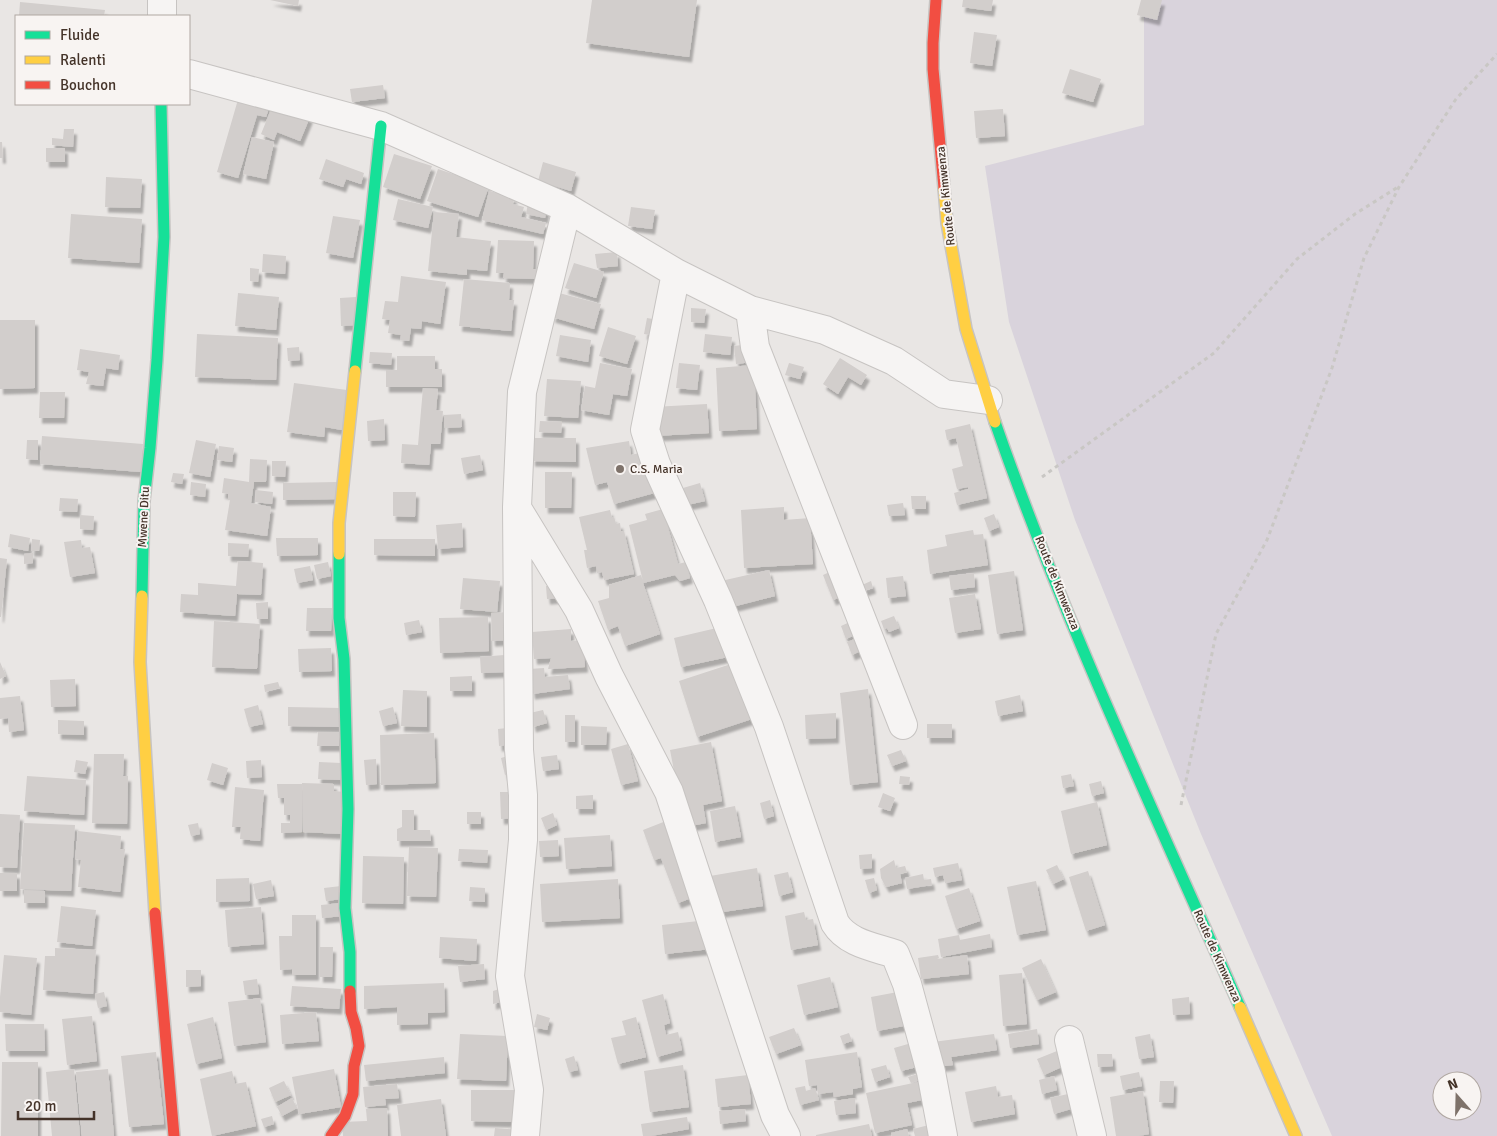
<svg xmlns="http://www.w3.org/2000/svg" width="1497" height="1136" font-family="Signika,sans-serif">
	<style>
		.green { fill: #d9d3dc; fill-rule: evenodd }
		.building { fill: #d2cecc; filter: url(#shadow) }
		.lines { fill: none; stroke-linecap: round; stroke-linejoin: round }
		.street-casing { stroke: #c7c4c2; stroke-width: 30 }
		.fast-casing { stroke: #c7c4c2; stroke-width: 14 }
		.slow-casing { stroke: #c7c4c2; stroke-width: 14 }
		.jam-casing { stroke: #c7c4c2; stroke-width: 14 }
		.path { stroke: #c9c7c4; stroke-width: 3; stroke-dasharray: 4 4; stroke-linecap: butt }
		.street { stroke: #f6f4f3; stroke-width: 28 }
		.fast { stroke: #16e098; stroke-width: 11 }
		.slow { stroke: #ffcf43; stroke-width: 11 }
		.jam { stroke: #f24e42; stroke-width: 11 }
		.poi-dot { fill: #7e726a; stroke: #f8f4f2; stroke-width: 2 }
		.labels { text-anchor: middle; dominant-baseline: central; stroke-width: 4; stroke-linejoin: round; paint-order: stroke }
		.street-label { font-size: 12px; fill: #443329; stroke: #f8f4f2 }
		.poi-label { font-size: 12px; fill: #443329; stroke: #f8f4f2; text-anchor: start }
	</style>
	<defs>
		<filter id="shadow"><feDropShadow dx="3" dy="5.5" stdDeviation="1" flood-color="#0004"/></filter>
	</defs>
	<rect width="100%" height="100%" fill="#e9e6e4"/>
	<path class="green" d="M1144,0H1497V1136H1332L1201,834L1075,520L1009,322L985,166L1144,125ZM1442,1081H1472V1111H1442Z"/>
	<path class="building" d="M270,0H299L298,6Z
		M592,0H697L689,57L586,43Z
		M963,0H993L991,11L962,7Z
		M1141,0H1162L1157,20L1137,15Z
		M20,2L105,10L104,16H19Z
		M974,32L997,35L992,66L970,63Z
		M1070,69L1101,79L1093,102L1062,93Z
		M383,85L385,98L352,102L350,89Z
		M239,96L270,105L266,117L257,115L238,178L217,172Z
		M274,102L310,117L300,141L277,132L274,140L261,134Z
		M1003,109L1005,136L976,138L974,111Z
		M64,129H74L73,147L52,145V138L63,139Z
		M252,137L274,142L266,179L243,174Z
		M0,142H2L3,158H0Z
		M46,148H65V162H46Z
		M394,154L432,166L420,199L383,187Z
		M326,159L364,173L361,184L346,179L343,187L319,179Z
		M543,162L576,172L571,191L538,181Z
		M438,169L489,186L478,217L427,201Z
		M106,177L142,179L140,208L105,207Z
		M489,191L514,197L513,204L524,207L521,217L546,223L543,234L482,220Z
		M398,199L433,207L428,228L393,220Z
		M528,203L547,206L545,218L526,214Z
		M631,207L655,210L652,229L628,226Z
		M434,212L459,214L456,237L491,241L487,271L467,269V275L428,271Z
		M71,214L142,219L139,263L68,258Z
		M333,216L360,220L353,258L326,253Z
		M498,240L534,241L533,269H538L537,279L503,278L504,273H496Z
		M617,252L618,266L597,268L595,254Z
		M263,254L286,256L285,274L262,272Z
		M574,263L604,272L596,298L565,288Z
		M250,268L259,269L258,282L250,281Z
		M401,276L446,282L440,324L422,321L421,329L411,328L409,341L400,340L401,335L388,333L390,320L382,319L385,301L398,302Z
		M464,279L510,283L509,300H514L511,331L459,326Z
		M238,293L279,297L276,330L235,326Z
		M559,293L601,304L594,329L552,317Z
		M356,297L357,325L341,326L340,298Z
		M691,308L706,309L704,323L691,322Z
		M647,318L664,321L661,337L644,334Z
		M0,320H35V388L0,389Z
		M608,327L636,336L627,364L599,356Z
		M197,334L278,338L276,380L195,377Z
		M705,334L732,337L730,355L703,352Z
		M560,335L591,340L588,362L556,356Z
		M750,344L752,362L736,364L734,346Z
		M299,347L300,360L288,361L287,348Z
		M80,349L120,355L118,370L106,368L103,386L86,384L89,372L77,370Z
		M370,352L392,353L391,365L369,363Z
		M397,356H435V369H442V387H386V370H397Z
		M840,358L867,375L861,385L848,377L838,394L823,384Z
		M600,363L632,369L627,396L613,394L609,415L581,410L585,386L595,388Z
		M679,363L700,365L697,390L676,388Z
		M789,363L804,367L800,379L785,375Z
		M754,365L757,429L719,431L716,368Z
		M547,379L581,381L578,418L544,416Z
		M294,383L347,390L342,430L325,427L324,437L287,432Z
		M423,388L438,389L436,410L443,411L440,444H431L429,465L401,463L402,444L418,445Z
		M40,392H65L64,418H39Z
		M707,404L709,433L654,436L653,407Z
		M461,414L462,427L445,428L444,415Z
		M384,419L385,440L368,441L367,421Z
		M540,421L562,422L561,433L539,432Z
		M970,424L987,498L957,505L954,493L968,489V487L957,489L952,469L963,466L956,438L947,440L945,430Z
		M42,436L143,444L141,472L40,464Z
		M532,438H576V462L532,461Z
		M27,440H38V460L26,459Z
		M196,440L216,444L210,477L189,473Z
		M629,441L631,455L643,452L658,492L614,504L607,482L595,485L586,448Z
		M219,446L234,448L232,462L217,460Z
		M480,455L483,470L464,474L461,458Z
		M250,459L267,460L266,482H254L251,503L271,507L267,536L225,530L230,500H228V494L222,493L224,478L249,482Z
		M272,461H286L285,477L272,476Z
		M545,472H572L571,508H545Z
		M173,473L184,474L182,484L171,482Z
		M191,482L206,484L205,497L190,495Z
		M338,482V499L283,500V483Z
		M700,483L705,501L687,505L683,488Z
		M256,490L273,492L272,504L255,502Z
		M393,492H416L415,517L393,516Z
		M911,496H926V509H912Z
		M60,498L78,499L77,512L59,511Z
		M903,503L905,515L889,516L887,505Z
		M784,507V520L810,518L813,564L744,568L741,510Z
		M663,509L678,564L686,562L690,578L680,581L675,575L643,583L660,634L625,646L618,626L608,630L598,601L609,598V585L641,575L643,581L629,525L647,520L645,514Z
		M610,510L612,518L614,517L616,524L620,523L621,531H624L634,574L604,580L602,572L597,573L596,566L587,568L584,550H587L579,517Z
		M994,514L999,527L989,531L984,518Z
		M80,515L94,516L93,530L80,529Z
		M462,523L463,547L438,549L436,525Z
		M973,530L974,535L983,534L988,565L930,574L927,550L947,546L945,535Z
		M10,534L30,538L28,551L8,547Z
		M276,538H318V555L277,556Z
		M32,539L40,540L39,551H31Z
		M374,539H435V556L374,555Z
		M81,540L82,548L90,547L95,573L70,577L64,542Z
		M228,543L249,544L248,557L228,556Z
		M33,553V563L24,564V554Z
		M0,558L7,559L1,617H0Z
		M238,561L263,563L261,595L237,594L235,616L180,612L181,594L198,595V583L236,586Z
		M328,562L331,576L317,579L314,565Z
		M310,566L313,580L297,583L294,569Z
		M769,570L775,596L728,608L721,581Z
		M834,570L845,595L833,600L823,575Z
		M1014,571L1023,630L997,634L988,575Z
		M974,573L975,587L951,590L949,576Z
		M903,576L906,596L888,598L886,578Z
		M463,578L500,581L497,612L460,609Z
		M871,581L873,588L864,591L862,585Z
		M559,585V598L547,599L546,586Z
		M975,594L981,629L955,633L949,598Z
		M268,602V619H257L256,603Z
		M307,608H332L331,631H306Z
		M509,612L510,640L492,641L491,613Z
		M894,616L899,628L889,632L887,628L884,629L881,621Z
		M488,617L489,651L440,653L439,618Z
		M419,620L422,632L406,635L404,623Z
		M214,621L260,624L257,669L212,667Z
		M852,621L857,634L846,639L841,626Z
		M721,627L728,657L681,667L674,638Z
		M571,629V641L583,640L585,667L548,669L551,658L534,659L532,632Z
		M860,637L865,649L852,655L847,642Z
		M331,648L332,671L299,672L298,649Z
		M504,655L505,672L481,673L480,657Z
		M0,662L6,676L0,679Z
		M734,663L752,719L697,737L679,681Z
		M544,668L545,677L568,675L570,689L532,694L529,669Z
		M472,676V691H450V677Z
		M75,679L76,706L51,707L50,680Z
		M278,682L280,688L265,692L264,685Z
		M868,689L878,782L850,785L840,693Z
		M403,690L427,691V727L401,726Z
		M1020,695L1023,711L998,716L995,701Z
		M20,696L24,730L9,732L8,718L0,719V698Z
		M258,705L263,724L249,727L244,709Z
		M288,707L342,708L341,727L288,726Z
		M393,707L397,723L383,726L379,711Z
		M543,710L547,723L533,727L530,713Z
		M836,713V738L806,739L805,715Z
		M565,715H575V742H565Z
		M58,720L84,721V735L58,734Z
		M927,724H952V738H927Z
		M581,726L607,727L606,745H581Z
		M514,727L515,744L499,746L498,729Z
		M318,732H339V746H317Z
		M434,733L436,783L381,785L380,735Z
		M711,742L722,801L703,805L706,823L685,827L670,750Z
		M628,744L638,781L621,785L611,749Z
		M901,750L906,761L892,766L887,755Z
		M94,754H124L123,776H128L127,824L92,823Z
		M511,755L515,772L505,775L501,758Z
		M557,755L559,769L543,771L541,757Z
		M376,759L377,784L366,785L364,760Z
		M76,760L88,762L85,774L74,772Z
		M261,760L262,777L247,778L246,761Z
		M319,762L341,763L340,780L318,779Z
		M212,763L228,768L223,785L207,780Z
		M1071,774L1074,786L1063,788L1061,776Z
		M27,776L86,780L84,815L24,811Z
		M900,776L910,777L909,785L899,784Z
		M1101,781L1104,793L1092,796L1089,784Z
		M302,783L334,784V791L345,792L343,834L303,832Z
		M277,784H302V832L281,833V823H290V815H284V798H278Z
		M235,787L264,790L260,841L240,839L241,827H232Z
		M500,792H513L515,818L501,819Z
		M883,793L895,798L890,811L878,807Z
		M593,795V809H576V796Z
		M770,800L774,816L764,819L760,803Z
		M1097,802L1107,845L1071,854L1061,811Z
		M735,806L741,837L715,842L710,811Z
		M402,810H414V830H430L431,841H397V829L402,827Z
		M467,812H481V824H467Z
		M553,813L557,825L546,830L541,818Z
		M0,814L20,815L17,868L0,867Z
		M666,821L694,897L678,903L661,858L654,860L643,830Z
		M24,823L75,825L71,891L20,889Z
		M198,823L200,834L191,836L188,825Z
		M78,831L121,836L120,849H125L120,892L78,887L81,860L75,859Z
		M610,835L612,866L566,869L564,838Z
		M558,840L559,856L540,857L539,841Z
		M409,847L438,848L436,897L407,896Z
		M459,849L488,850L487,863L458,861Z
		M872,854V868L860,869L859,855Z
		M363,856L404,857L403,904L362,903Z
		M894,860L896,868L905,866L907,872L900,874L902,883L886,887L881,878L880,869Z
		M958,863L962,880L945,883L943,875L935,877L933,868Z
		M1057,865L1064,879L1053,884L1046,870Z
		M757,868L763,906L716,913L710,876Z
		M1088,871L1105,925L1086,931L1069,877Z
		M788,872L793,892L779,896L774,875Z
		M0,873H17V891H0Z
		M923,874L924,880L931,879L932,885L907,889L905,878Z
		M249,878L250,901L216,902V879Z
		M874,878L877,890L869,893L865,880Z
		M618,879L620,918L542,922L540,884Z
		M271,880L274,896L256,899L253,884Z
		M1036,881L1046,930L1017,935L1007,887Z
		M341,886L342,899L326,901L324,888Z
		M470,887L485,888V902L469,901Z
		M969,888L980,921L956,929L945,896Z
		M24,890L45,891V903H24Z
		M341,903L343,916L322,918L321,905Z
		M61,906L96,910L92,946L57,942Z
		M261,907L264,944L228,947L225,910Z
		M804,912L806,920L813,919L818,945L791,950L785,916Z
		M292,915H316V975H292V969L280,970L279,936H292Z
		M708,920L711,949L665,954L662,925Z
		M990,934L992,947L941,957L938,939L959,935L960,940Z
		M440,937L477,939L476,961L439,958Z
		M320,947H333L332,977H320Z
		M55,948L96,950L93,994L43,990L45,956H55Z
		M4,955L37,958L31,1015L0,1012V997Z
		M938,955L939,958L937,959L967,955L969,974L921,979L918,958Z
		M1041,959L1056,992L1037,1000L1022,968Z
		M484,964L485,979L460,982L458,966Z
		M186,970H201V986L186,987Z
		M1022,973L1027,1024L1003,1026L999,975Z
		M830,977L838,1007L804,1015L797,985Z
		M257,979L259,994L245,995L243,981Z
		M444,983L445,1012L428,1013V1024L397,1025V1007L364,1009V986Z
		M292,986L341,989L339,1009L290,1006Z
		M505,987L509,1000L493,1004V991Z
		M903,991L909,1025L877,1031L871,997Z
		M104,992L107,1006L98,1008L95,994Z
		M663,994L670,1023L664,1025L666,1035L678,1032L682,1050L657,1057L642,1000Z
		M1189,997L1190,1014L1173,1015L1172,999Z
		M260,998L266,1042L234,1046L228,1002Z
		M316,1012L319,1041L282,1044L280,1015Z
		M537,1014L550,1018L547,1030L534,1027Z
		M92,1016L97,1061L67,1065L62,1019Z
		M213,1017L222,1058L196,1064L187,1024Z
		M636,1017L646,1057L618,1064L611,1038L626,1035L622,1021Z
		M5,1024H44L45,1051H6Z
		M794,1028L801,1045L776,1054L769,1037Z
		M1037,1029L1039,1044L1010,1048L1008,1034Z
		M849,1033L852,1041L843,1044L840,1036Z
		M460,1034L508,1036L506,1081L457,1079Z
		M994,1034L997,1050L951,1057L953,1065L937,1067L933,1042Z
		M1150,1034L1154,1057L1139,1059L1135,1037Z
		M915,1042L921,1066L901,1071L894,1048Z
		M1057,1051L1064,1066L1044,1075L1037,1059Z
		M156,1052L164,1124L129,1127L121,1056Z
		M857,1052L862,1087L853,1089V1094L834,1097L833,1092L818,1094L817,1085L809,1086L805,1060Z
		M1097,1054H1112L1113,1066L1098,1067Z
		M574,1056L578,1070L569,1072L565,1059Z
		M444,1057L445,1073L366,1081L364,1065Z
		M2,1062H38V1136H1Z
		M683,1065L689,1107L650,1112L644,1071Z
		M886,1065L890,1077L875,1082L871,1069Z
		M74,1069L80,1136H52L46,1072Z
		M108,1069L114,1136H82L76,1072Z
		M334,1069L341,1107L299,1114L292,1077Z
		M232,1071L235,1084L246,1082L256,1126L212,1136L200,1079Z
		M924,1072L926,1078L911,1083L908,1077Z
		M1139,1072L1142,1086L1123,1090L1120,1076Z
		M748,1075L751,1104L718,1107L715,1079Z
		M1054,1076L1057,1090L1042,1094L1039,1080Z
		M284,1081L291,1095L275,1102L269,1088Z
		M1160,1081H1174L1173,1103L1159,1102Z
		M918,1082L922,1100L907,1103L912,1125L875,1133L866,1093Z
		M397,1084L399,1098L385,1099L386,1105L365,1107L363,1087Z
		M805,1086L806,1091L815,1088L819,1100L800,1105L795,1088Z
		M996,1086L998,1097L1012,1095L1015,1114L971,1122L965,1092Z
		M471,1090H517L516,1122L471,1121Z
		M1143,1091L1149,1134L1139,1136H1116L1110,1097Z
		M1068,1094L1071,1109L1054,1114L1050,1098Z
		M292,1098L297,1108L282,1116L277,1107Z
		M855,1098L856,1113L836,1115L834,1101Z
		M441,1099L446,1136H401L397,1105Z
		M387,1108L388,1136H343L342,1122L367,1121L366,1109Z
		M745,1109L746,1121L720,1124L719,1111Z
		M272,1116L274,1124L264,1127L261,1119Z
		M687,1117L689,1129L651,1136H643L641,1124Z
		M869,1124L872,1136H816V1135Z
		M929,1125L931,1136H915L913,1129Z
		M495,1128L522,1130V1136H494Z
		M907,1129L909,1136H892L891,1133Z"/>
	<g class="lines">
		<defs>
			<path id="street" d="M162,16V0
				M189,74L381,126L567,208L676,273L750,310L825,330L894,361L944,394L988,400
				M676,273L645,430L656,464L718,600L769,727L835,923C847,943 874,947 895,954L907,984L931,1072L943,1136
				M750,310L755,347L903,725
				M517,508L579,610L609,676L669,792L775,1115L786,1136
				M1069,1040L1092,1136
				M525,1136L529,1090L510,976L523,840V795L519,750L517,507L522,392L567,208"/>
			<path id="fast" d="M355,371L381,126
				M995,422C1064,621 1155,814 1240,1007
				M339,554V618L344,659L348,809L345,908L350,952V991
				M142,596L144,501L150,448L157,360L164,237L161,104"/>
			<path id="slow" d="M944,188L947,223L966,329L995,422
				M339,554V523L355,371
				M142,596L140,662L155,913
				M1240,1007L1296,1136"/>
			<path id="jam" d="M936,0L933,43V69L944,188
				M155,913L174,1136
				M331,1136L345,1116L353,1094L354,1066L359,1046L356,1028L351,1012L350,991"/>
		</defs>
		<use href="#street" class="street-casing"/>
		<use href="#fast" class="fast-casing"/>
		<use href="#slow" class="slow-casing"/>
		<use href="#jam" class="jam-casing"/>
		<path class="path" d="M1042,477L1214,353L1297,259L1355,214L1398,187
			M1181,805L1216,634L1267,540L1332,368L1364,258L1399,187L1456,99L1497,54"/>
		<use href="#street" class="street"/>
		<use href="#fast" class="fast"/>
		<use href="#slow" class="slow"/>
		<use href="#jam" class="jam"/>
	</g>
	<circle class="poi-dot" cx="620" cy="469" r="5"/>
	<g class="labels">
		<g class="street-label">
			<text transform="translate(946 196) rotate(-96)">Route de Kimwenza</text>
			<text transform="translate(144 517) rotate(-87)">Mwene Ditu</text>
			<text transform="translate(1057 583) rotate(68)">Route de Kimwenza</text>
			<text transform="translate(1217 956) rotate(66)">Route de Kimwenza</text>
		</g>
		<g class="poi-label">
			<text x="630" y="469">C.S. Maria</text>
		</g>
	</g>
	<rect x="15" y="15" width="175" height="90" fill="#f8f4f2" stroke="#b0a7a2"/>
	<rect x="25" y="31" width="25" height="8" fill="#16e098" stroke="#b0a7a2"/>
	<text x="60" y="40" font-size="15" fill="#443329">Fluide</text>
	<rect x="25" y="56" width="25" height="8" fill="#ffcf43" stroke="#b0a7a2"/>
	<text x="60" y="65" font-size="15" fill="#443329">Ralenti</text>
	<rect x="25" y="81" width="25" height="8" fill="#f24e42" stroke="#b0a7a2"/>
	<text x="60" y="90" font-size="15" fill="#443329">Bouchon</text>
	<g transform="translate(1457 1096) rotate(340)"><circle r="24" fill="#f8f4f2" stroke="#b0a7a2"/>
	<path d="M0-4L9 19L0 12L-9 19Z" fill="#7e726a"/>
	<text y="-8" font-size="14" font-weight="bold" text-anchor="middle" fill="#443329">N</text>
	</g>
	<path d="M18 1111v8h76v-8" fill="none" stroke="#443329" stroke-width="2.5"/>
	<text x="25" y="1111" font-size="15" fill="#443329" stroke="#f8f4f2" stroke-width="4" paint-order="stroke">20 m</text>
</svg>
